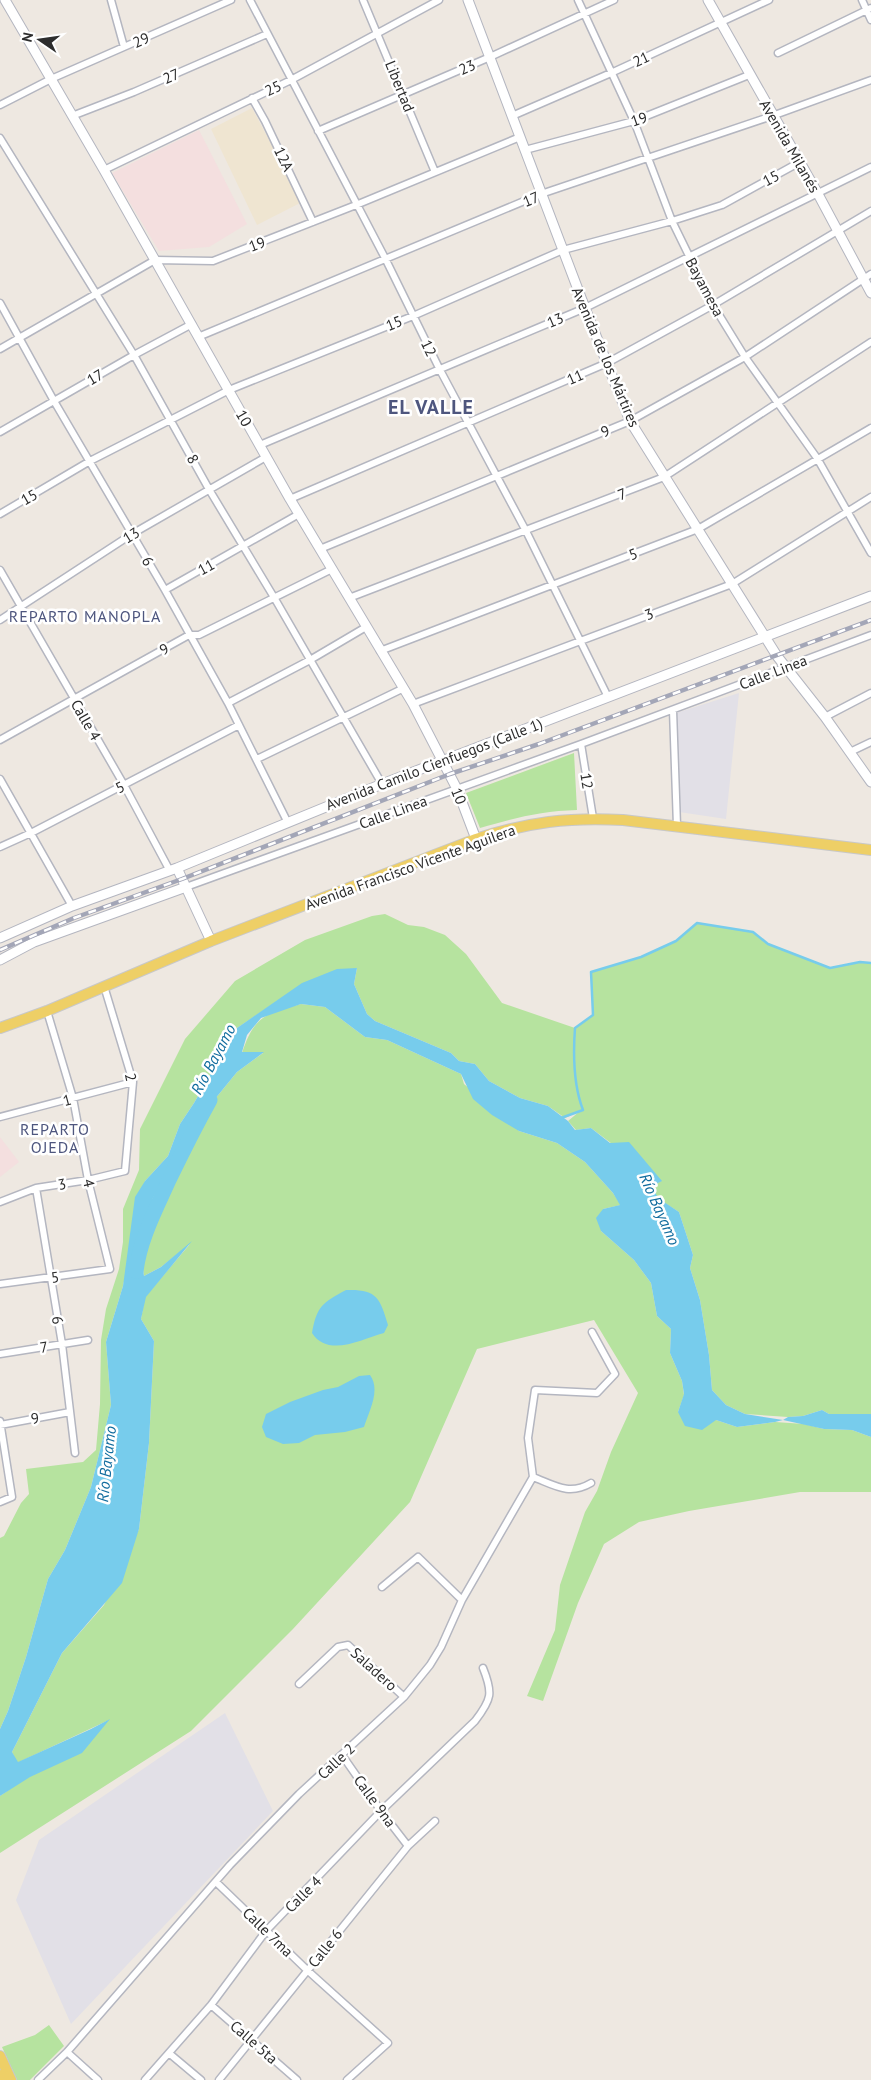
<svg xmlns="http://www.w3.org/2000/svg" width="871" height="2080" font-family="'PT Sans',sans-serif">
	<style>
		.industrial { fill: #e2e0e7 }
		.education { fill: #efe5d1 }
		.medical { fill: #f4dfdf }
		.green { fill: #b6e39f }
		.water { fill: #77ccec }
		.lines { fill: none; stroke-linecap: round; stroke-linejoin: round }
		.stream { stroke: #77ccec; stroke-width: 2.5 }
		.river { stroke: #77ccec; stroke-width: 15 }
		.street-casing { stroke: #b4b6c0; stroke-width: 9 }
		.secondary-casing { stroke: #b4b6c0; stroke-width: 11 }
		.primary-casing { stroke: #c8c8c8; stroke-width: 12 }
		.street { stroke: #fff; stroke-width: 6 }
		.secondary { stroke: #fff; stroke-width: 9 }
		.primary { stroke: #eecf66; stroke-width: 10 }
		.rail-casing { stroke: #a3a6b7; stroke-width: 4.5 }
		.rail { stroke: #fff; stroke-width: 2.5; stroke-dasharray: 8; stroke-linecap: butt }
		.labels { text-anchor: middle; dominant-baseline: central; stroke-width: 5; stroke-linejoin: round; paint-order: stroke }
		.street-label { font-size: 15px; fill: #2d2d2d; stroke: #fff }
		.neighbourhood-label { font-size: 16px; letter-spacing: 1px; fill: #4e567e; stroke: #fff }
		.water-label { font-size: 16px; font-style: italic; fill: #116c9e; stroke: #fff }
		.district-label { font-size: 20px; font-weight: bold; letter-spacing: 1px; fill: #4e567e; stroke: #fff }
	</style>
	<rect width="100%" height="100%" fill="#eee8e1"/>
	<path class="industrial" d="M739,693L726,819L679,812L673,714Z
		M225,1713L273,1811L71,2024L16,1900L39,1840Z"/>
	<path class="education" d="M252,108L302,202L257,225L211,129Z"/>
	<path class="medical" d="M199,130L247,224L209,247L159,251L112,173Z
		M0,1137L19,1162L0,1177Z"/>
	<path class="green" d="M574,753L577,810C541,811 514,818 480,828L466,793Z
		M385,914L408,925L424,927L445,935L466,954L502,1003L575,1028L593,1015L591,972L641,957L676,941L697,923L753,932L768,944L830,968L860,962L871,963V1414H829L822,1410L803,1416L788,1417L745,1414L726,1405L712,1390L709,1355L700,1300L690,1268L693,1255L679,1212L657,1198L652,1186L661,1181L591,1128L576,1130L568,1121L580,1111L565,1118L548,1106L520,1098L489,1081L475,1064L459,1061L451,1053L375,1021L367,1014L354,984L357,968L270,1006L237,1028L194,1103L180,1124L168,1156L145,1181L123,1286L106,1342L111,1405L91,1487L65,1550L48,1579L26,1657L8,1711L0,1729V1538L4,1536L21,1503L29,1494L26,1469L83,1462L96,1450L100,1404L101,1340L106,1309L119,1269L123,1242V1209L139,1170L140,1129L185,1039L235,981L305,940L372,916Z
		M301,1004L325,1007L365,1037L387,1040L461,1074L464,1084L519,1131L557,1143L585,1162L613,1193L621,1205L603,1209L601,1231L634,1260L651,1283L657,1316L671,1329L670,1353L682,1381L684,1395L678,1412L716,1420L737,1427L775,1422L804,1424L824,1429L852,1430L871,1437V1492H800L689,1511L639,1522L604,1544L578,1603L543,1701L527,1696L555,1630L560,1585L585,1512L597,1491L611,1452L638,1393L594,1320L477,1349L410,1502L293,1629L191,1731L0,1853V1796L109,1720L17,1763L12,1752L62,1653L104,1605L139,1529L149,1443L154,1341L141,1319L145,1297L190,1244L161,1267L144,1276L139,1243L153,1198L184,1137L237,1072L263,1053H242C254,1016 266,1013 301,1004Z
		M49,2025L64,2046L30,2080H17L2,2047L35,2035Z"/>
	<path class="water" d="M357,968L354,984L367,1014L375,1021L451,1053L459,1061L475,1064L489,1081L520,1098L548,1106L568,1121L575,1130L591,1128L610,1143L629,1142L662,1181L652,1186L658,1198L679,1212L693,1255L690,1268L700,1300L709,1355L712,1390L726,1405L745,1414L783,1420L788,1417L803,1416L822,1410L829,1414H871V1437L852,1430L824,1429L783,1420L775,1422L737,1427L716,1420L702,1430L685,1426L678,1412L684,1394L682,1381L670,1353L671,1329L657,1316L651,1283L634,1260L601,1231L596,1218L603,1209L620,1205L613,1193L585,1162L557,1143L519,1131L492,1115L473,1099L461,1074L387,1040L365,1037L325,1007L301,1004L261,1018L247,1035L242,1052H264L237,1072L184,1137L153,1198L139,1243L144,1276L161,1267L192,1241L146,1297L141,1319L154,1341L149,1443L139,1529L122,1583L62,1653L12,1752L18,1762L91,1729L110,1719L82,1753L30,1777L0,1796V1729L8,1711L26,1657L48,1579L65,1550L91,1487L111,1405L106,1342L123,1286L135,1197L145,1181L168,1156L180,1124L194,1103L237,1028L302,983L337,969Z
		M346,1290C376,1289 380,1297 388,1325L384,1333C362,1339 328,1358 312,1333C317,1306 322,1303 346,1290Z
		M370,1375C381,1390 369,1411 364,1427L345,1432L315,1435L299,1443L283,1444L266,1437L262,1427L266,1414L290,1402L323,1390L338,1387L359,1376Z"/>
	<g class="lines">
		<path class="stream" d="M561,1118L583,1110C573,1084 573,1055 575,1028L593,1015L591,972L641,957L676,941L697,923L753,932L768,944L830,968L860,962L871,963"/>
		<path class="river" d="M136,1271C140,1239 156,1209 169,1180C182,1153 195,1127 210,1100"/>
		<defs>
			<path id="street" d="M111,0L124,47
				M250,0L385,258L440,370L526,531L608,697
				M363,0L435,172
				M578,0L634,121L672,221L713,305L745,357L817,458L871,553
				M862,0L871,20
				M778,53L871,8
				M252,98L265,121L313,222
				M0,105L51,79L231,0
				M72,116L134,92L267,34
				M512,116L611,73L769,0
				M318,131L490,57L614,0
				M0,138L134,355L210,491L275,599L382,784
				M525,150L634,121L749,75
				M104,170L291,80L439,0
				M0,303L54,401L165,590L228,703L288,823
				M198,337L541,194L772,116L871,80
				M0,349L155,260L213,261L356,205L520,137
				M0,432L134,355L192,324
				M260,445L585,308L871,167
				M290,499L607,363L713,305L871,211
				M0,514L90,461L229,390L413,316L563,250L672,221L722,205L800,162
				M320,549L630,421L745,357L871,274
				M0,570L124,785L170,871
				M165,590L299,514
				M349,598L664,477L871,342
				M0,620L132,534L266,457
				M380,651L698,529L871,428
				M228,703L310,660L366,627
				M413,704L732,584L871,497
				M673,710L677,826
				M825,717L871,693
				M0,740L189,635H199L332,569
				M581,744L593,818
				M850,752L871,742
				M257,759L404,688
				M0,779L72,906
				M0,847L31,833L239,725
				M186,887L581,744L871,635
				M0,1117L133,1082
				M36,1188L62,1344L75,1453
				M0,1202L36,1188L88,1180L125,1171L133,1082L104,986
				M0,1284L110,1269L88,1180L73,1098L47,1011
				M0,1354L88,1340
				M0,1421L12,1497L0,1502
				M0,1425L70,1412
				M533,1477C554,1485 569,1496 591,1483
				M382,1587L418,1557L462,1600
				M299,1684L338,1647L348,1645L404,1697
				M342,1755L381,1811L408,1846
				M216,1882L307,1970L388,2043L347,2080
				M211,2005L297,2080
				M67,2052L98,2080
				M170,2054L201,2080
				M38,2080L67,2052L230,1865L299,1794L404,1697L430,1665L441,1647L462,1600L533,1477L528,1438L535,1390L597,1393L615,1374L592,1332
				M145,2080L211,2005L266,1931L381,1811L475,1721C492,1699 493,1693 483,1668
				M219,2080L408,1846L435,1821"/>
			<path id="secondary" d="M5,0L104,170L290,499L413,704L457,789L476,839
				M468,0L585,308L630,421L777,656L825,717L871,782
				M708,0L818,194L871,293
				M177,868L211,941
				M0,938L72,906L177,868L382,784L871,596
				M0,960L34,942L186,887"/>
			<path id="primary" d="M0,1028L47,1011L211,941L476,839C528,822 569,817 623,820L871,850
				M0,2056L11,2080
				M0,2075L2,2080"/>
		</defs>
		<use href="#street" class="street-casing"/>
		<use href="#secondary" class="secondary-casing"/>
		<use href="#primary" class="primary-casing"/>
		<use href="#street" class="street"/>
		<use href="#secondary" class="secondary"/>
		<use href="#primary" class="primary"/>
		<defs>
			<path id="rail" d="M0,950L74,918L182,879L450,774L539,744L871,620"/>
		</defs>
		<use href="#rail" class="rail-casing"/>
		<use href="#rail" class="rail"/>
	</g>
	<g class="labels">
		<g class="street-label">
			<text transform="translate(141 40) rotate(-24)">29</text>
			<text transform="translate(641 59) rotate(-25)">21</text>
			<text transform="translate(467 67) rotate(-24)">23</text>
			<text transform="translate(171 76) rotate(-23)">27</text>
			<text transform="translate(400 86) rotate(68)">Libertad</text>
			<text transform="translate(273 88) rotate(-26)">25</text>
			<text transform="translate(639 119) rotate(-19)">19</text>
			<text transform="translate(790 146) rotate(60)">Avenida Milanés</text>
			<text transform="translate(284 159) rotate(64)">12A</text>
			<text transform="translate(771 178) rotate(-28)">15</text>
			<text transform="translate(531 199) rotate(-22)">17</text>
			<text transform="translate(257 244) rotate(-21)">19</text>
			<text transform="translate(705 287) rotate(62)">Bayamesa</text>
			<text transform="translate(555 320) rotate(-23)">13</text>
			<text transform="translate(394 323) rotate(-22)">15</text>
			<text transform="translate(429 348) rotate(64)">12</text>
			<text transform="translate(606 357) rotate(67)">Avenida de los Mártires</text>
			<text transform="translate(95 377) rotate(-30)">17</text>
			<text transform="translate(575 377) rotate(-24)">11</text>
			<text transform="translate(244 418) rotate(60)">10</text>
			<text transform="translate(605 431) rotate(-23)">9</text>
			<text transform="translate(193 459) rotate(61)">8</text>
			<text transform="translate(622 494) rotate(-21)">7</text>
			<text transform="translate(29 497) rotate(-30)">15</text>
			<text transform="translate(131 535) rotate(-32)">13</text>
			<text transform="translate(633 554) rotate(-21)">5</text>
			<text transform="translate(148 561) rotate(60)">6</text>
			<text transform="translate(206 567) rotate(-29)">11</text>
			<text transform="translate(649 614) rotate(-20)">3</text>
			<text transform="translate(164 649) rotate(-28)">9</text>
			<text transform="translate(773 672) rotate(-21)">Calle Linea</text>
			<text transform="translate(86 720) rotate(60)">Calle 4</text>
			<text transform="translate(434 764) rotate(-21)">Avenida Camilo Cienfuegos (Calle 1)</text>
			<text transform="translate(587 781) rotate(81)">12</text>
			<text transform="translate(120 787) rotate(-27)">5</text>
			<text transform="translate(459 796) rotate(68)">10</text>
			<text transform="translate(393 812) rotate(-20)">Calle Linea</text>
			<text transform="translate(410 867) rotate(-20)">Avenida Francisco Vicente Aguilera</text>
			<text transform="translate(131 1077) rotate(78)">2</text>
			<text transform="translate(67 1100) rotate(-15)">1</text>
			<text transform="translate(89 1183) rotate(77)">4</text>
			<text transform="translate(62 1184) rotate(-9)">3</text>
			<text transform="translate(55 1277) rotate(-8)">5</text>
			<text transform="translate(58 1320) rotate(80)">6</text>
			<text transform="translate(44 1347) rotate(-9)">7</text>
			<text transform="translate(35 1418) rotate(-11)">9</text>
			<text transform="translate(374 1669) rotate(42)">Saladero</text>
			<text transform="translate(336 1761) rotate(-43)">Calle 2</text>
			<text transform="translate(375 1801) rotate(54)">Calle 9na</text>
			<text transform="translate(303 1894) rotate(-45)">Calle 4</text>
			<text transform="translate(268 1932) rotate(44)">Calle 7ma</text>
			<text transform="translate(325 1948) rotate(-51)">Calle 6</text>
			<text transform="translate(254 2042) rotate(41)">Calle 5ta</text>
		</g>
		<g class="neighbourhood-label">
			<text x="85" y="616">REPARTO MANOPLA</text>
			<text x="55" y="1129">REPARTO<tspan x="55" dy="18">OJEDA</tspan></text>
		</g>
		<g class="water-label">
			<text transform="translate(213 1059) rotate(-62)">Río Bayamo</text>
			<text transform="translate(660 1209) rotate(66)">Río Bayamo</text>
			<text transform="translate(106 1464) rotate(-84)">Río Bayamo</text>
		</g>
		<g class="district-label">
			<text x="431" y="407">EL VALLE</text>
		</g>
	</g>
	<g transform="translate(40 40) rotate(283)" stroke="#ffffff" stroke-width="4" paint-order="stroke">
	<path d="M0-4L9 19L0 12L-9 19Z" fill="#2d2d2d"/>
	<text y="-8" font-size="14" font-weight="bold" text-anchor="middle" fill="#2d2d2d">N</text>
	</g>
</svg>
